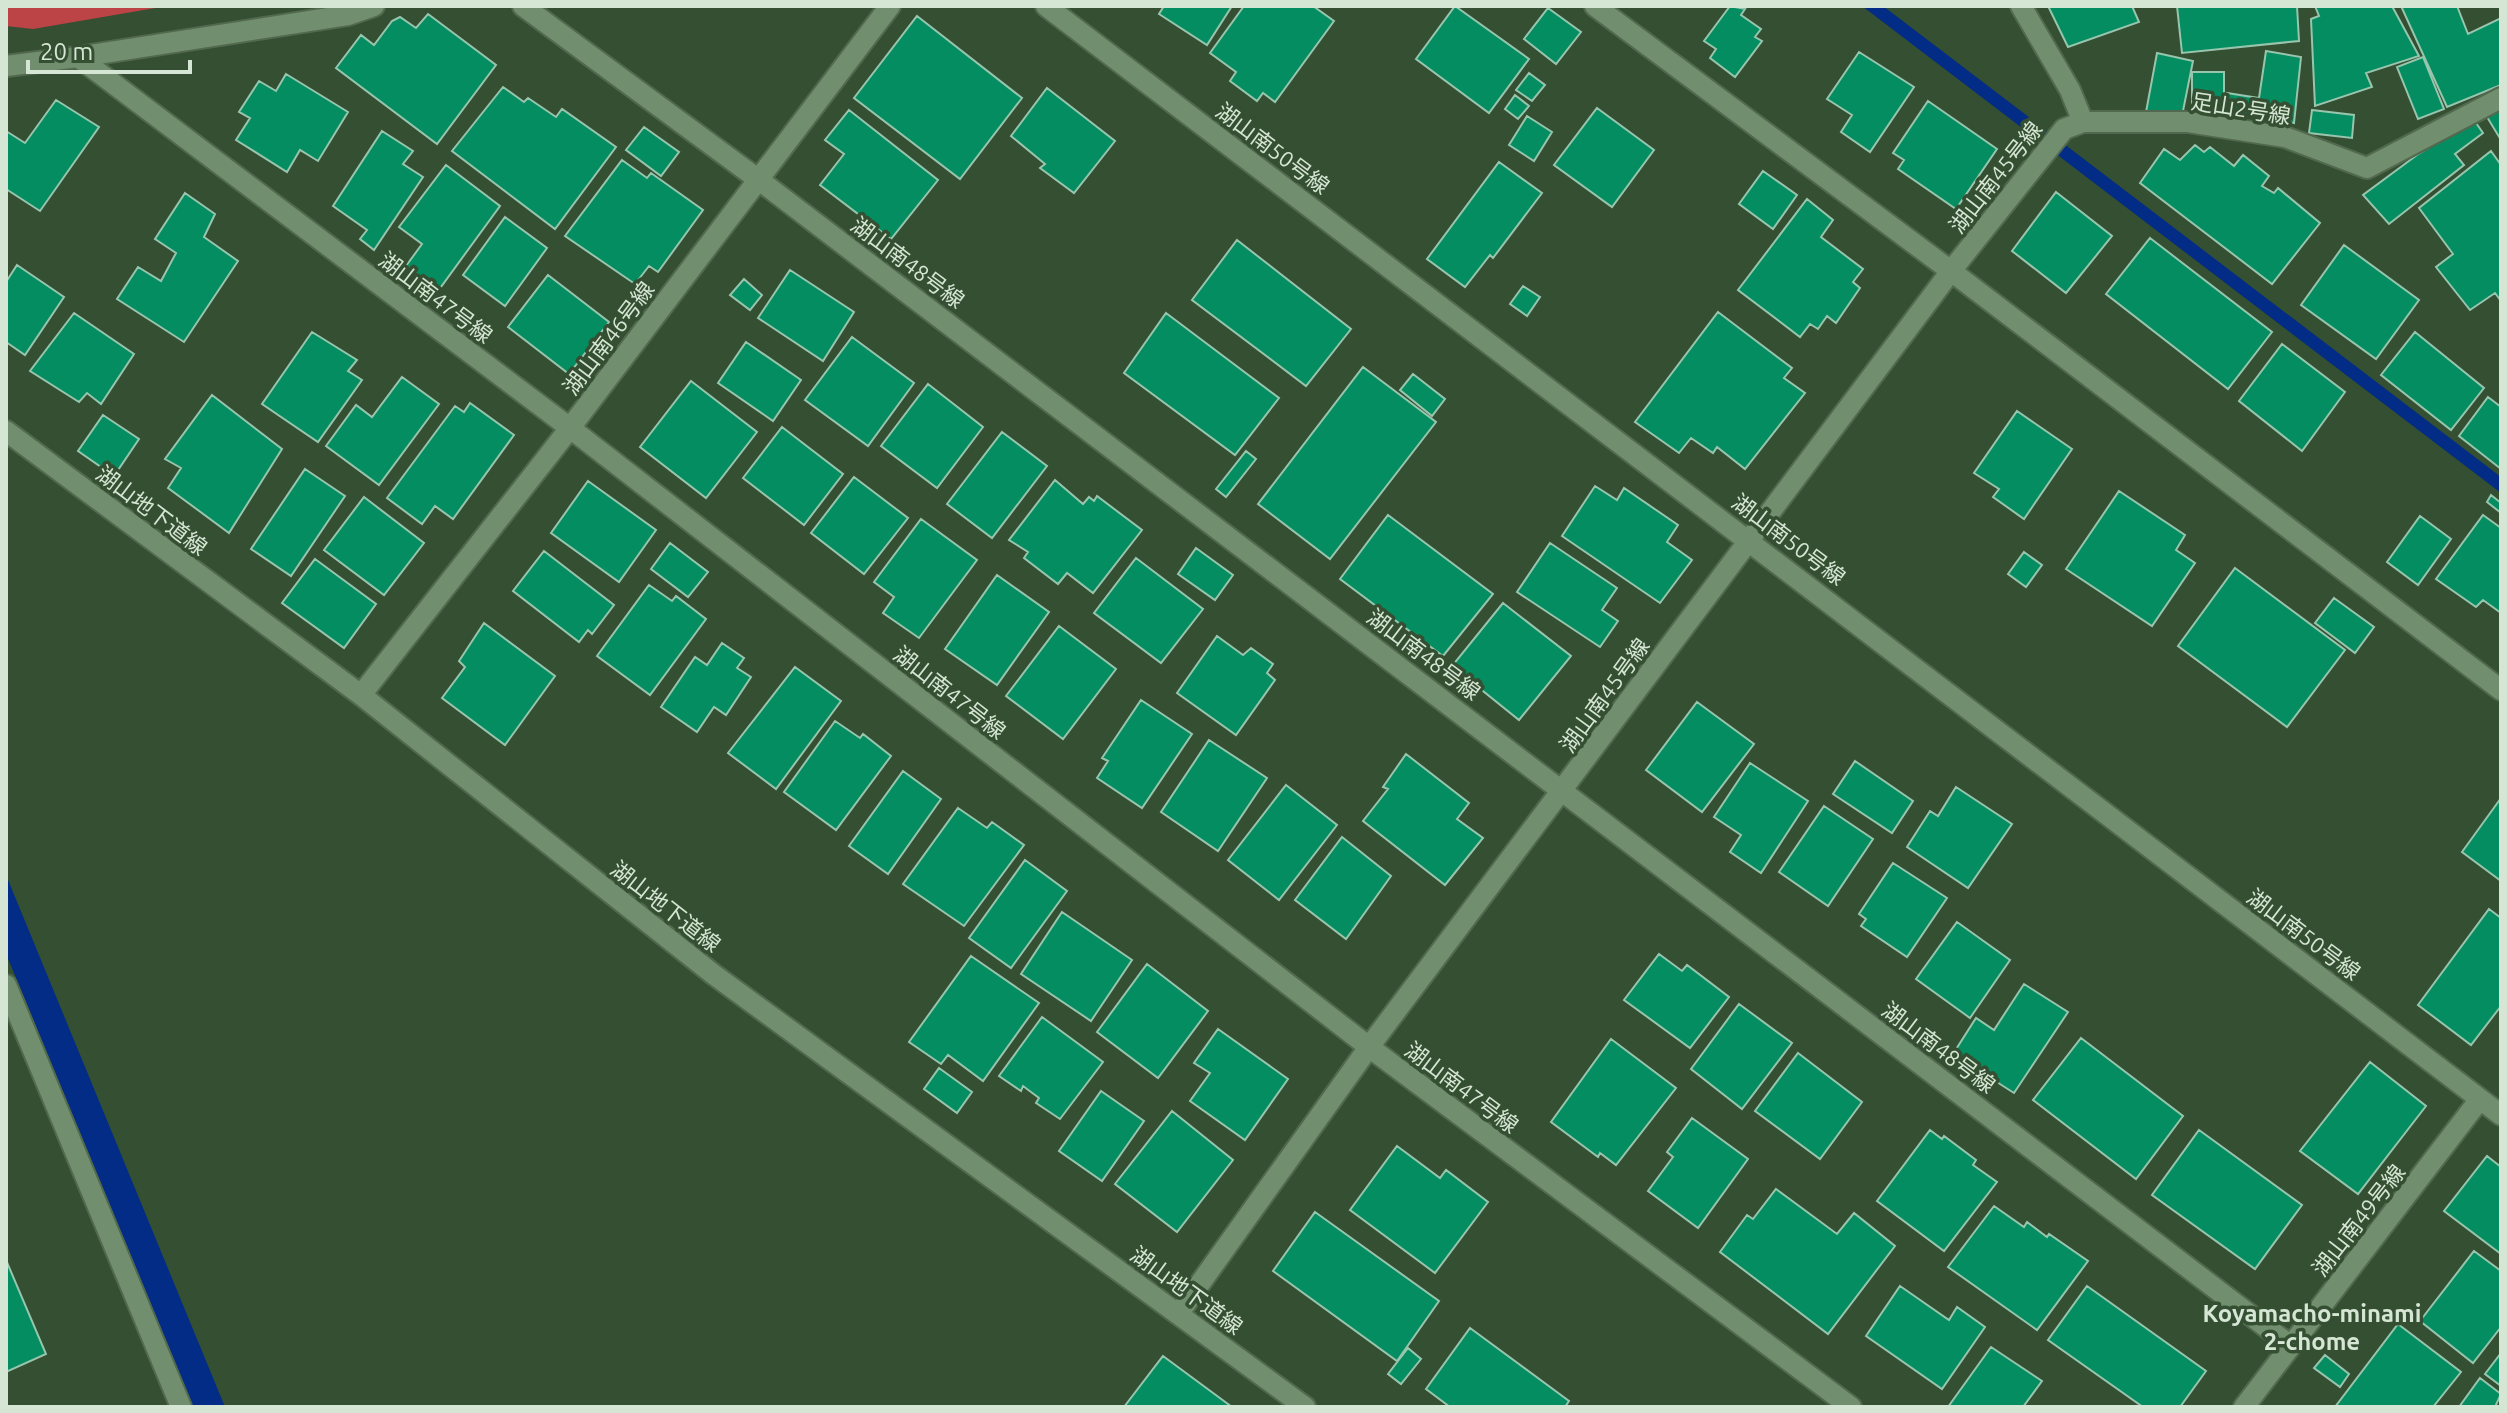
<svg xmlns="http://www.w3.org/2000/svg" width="2507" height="1413" font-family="Ubuntu,'Noto Sans JP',sans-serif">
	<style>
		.forest { fill: #bc4446 }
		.water { fill: #022c85 }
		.building { fill: #038d61; stroke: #97c5ad; stroke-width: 2 }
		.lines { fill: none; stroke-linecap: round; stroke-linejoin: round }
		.lane-casing { stroke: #526950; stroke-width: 24 }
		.street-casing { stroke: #526950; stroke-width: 24 }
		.lane { stroke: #718f6e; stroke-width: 20 }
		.street { stroke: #718f6e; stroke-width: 20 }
		.labels { text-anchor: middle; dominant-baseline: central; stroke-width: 7; stroke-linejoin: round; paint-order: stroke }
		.street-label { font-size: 22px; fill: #d6e6d4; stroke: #344f31 }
		.neighbourhood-label { font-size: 24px; font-weight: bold; fill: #d6e6d4; stroke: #344f31 }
	</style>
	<rect width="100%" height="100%" fill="#344f31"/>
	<path class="forest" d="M6,6H167L33,29L6,26Z"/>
	<path class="water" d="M1862,6H1883L1929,41L2501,477V493Z
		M6,875L225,1407H193L22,992L6,954Z"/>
	<path class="building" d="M1164,6H1232L1207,45L1159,14Z
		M1244,6H1313L1334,21L1275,102L1263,93L1257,101L1230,81L1236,72L1210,53Z
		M1455,6L1529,59L1489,113L1416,59Z
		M1730,6L1745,9L1741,15L1761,29L1755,37L1762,41L1735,77L1710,58L1716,49L1704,41Z
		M2048,6H2132L2139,22L2068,47Z
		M2177,6H2297L2299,41L2182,53Z
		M2315,6H2392L2419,56L2366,73L2372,87L2315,106L2311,19L2319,16Z
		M2401,6H2457L2468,34L2501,18V85L2447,107Z
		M1548,8L1581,32L1556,64L1524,39Z
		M428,14L496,65L437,144L336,68L361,35L374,45L392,21L400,17L416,28Z
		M917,16L1022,98L960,179L854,98Z
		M2266,51L2301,57L2294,123L2227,113V93L2259,98Z
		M1859,52L1914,87L1870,152L1841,132L1852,115L1827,99Z
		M2157,53L2193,61L2183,111L2146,112Z
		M2423,57L2444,109L2418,119L2397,67Z
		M2192,72H2224V111H2192Z
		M1529,73L1545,85L1532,101L1516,90Z
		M286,74L348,112L318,161L300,150L287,172L236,140L250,118L239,112L259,81L276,91Z
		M503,87L524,102L528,98L556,117L562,109L616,147L555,229L452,151Z
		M1047,88L1115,141L1074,193L1040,168L1045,164L1011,136Z
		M1515,95L1529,106L1518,119L1505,109Z
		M56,100L99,127L40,211L6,189V131L25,143Z
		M1928,101L1997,149L1956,209L1898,169L1904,160L1893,153Z
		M1597,108L1654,150L1612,207L1554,165Z
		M849,110L938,180L891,239L820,185L844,154L825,140Z
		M2312,110L2354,115L2352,138L2309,133Z
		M2501,110V140L2487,117Z
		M1527,116L1552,132L1534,161L1509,145Z
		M2474,120L2483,133L2455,154L2464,165L2389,224L2363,195L2417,155Z
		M644,127L679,152L661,176L626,150Z
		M382,131L413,151L403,164L423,177L374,250L360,239L367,230L333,206Z
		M2195,145L2204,152L2210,147L2234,166L2243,155L2269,176L2262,186L2274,193L2278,188L2320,223L2272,284L2140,183L2164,149L2180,160Z
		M2491,151L2501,165V301L2495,293L2470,310L2436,267L2453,254L2419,208Z
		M622,160L647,178L651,173L703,210L658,272L649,266L635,284L565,236Z
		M1499,162L1542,193L1493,258L1490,255L1465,287L1427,259Z
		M446,165L500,206L438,291L406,266L422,244L399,227Z
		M1763,171L1797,195L1773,229L1739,204Z
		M2056,192L2112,236L2066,293L2012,251Z
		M185,193L215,214L204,237L238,261L184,342L117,299L138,267L161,281L176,253L155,239Z
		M1807,199L1833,220L1821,237L1863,269L1853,282L1860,288L1836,323L1827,316L1818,329L1810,324L1800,337L1738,290Z
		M505,217L547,248L505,306L463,275Z
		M2150,238L2272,332L2228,389L2106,294Z
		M1237,240L1351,329L1306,386L1192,300Z
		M2344,245L2419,300L2376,359L2301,305Z
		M17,265L64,297L25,355L6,342V282Z
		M790,270L854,312L823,361L758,318Z
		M548,275L609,322L569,374L508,327Z
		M744,279L762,295L750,310L730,295Z
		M1523,286L1540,297L1527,316L1510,304Z
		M1718,312L1792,368L1784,378L1805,393L1745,469L1717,447L1713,453L1691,438L1679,453L1635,422Z
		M74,313L134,354L101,404L87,393L79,402L30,371Z
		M1166,313L1279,398L1235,455L1124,373Z
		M312,332L357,360L348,371L362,380L318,442L262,404Z
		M2415,332L2484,388L2451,430L2381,375Z
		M852,337L914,383L868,446L805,400Z
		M746,342L801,380L773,421L718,383Z
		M2282,344L2345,392L2302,451L2239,401Z
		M1363,367L1436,422L1330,559L1258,504Z
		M1413,374L1445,399L1432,416L1400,390Z
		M402,377L439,404L379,485L326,446L356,405L372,417Z
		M691,381L757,432L706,498L640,447Z
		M928,384L983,427L937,488L881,446Z
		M212,395L282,449L229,533L168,488L181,468L165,459Z
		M2488,397L2501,407V469L2459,436Z
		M470,403L514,435L453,519L435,506L422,524L387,498L455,406L464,412Z
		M2017,411L2072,449L2024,519L1993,497L1999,489L1974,473Z
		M103,415L139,439L114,476L78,451Z
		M782,427L843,474L804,525L743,478Z
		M1002,432L1047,466L992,538L947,504Z
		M1246,451L1256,459L1226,497L1216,489Z
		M305,469L345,496L291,576L251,549Z
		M854,477L908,518L864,574L811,533Z
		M1055,480L1083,504L1089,497L1094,501L1097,496L1142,530L1093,593L1067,573L1058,584L1024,558L1028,552L1009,540Z
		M588,481L656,530L619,582L551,533Z
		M1595,486L1617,500L1624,488L1678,525L1667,542L1692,560L1660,603L1562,536Z
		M2119,491L2185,535L2176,550L2195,563L2152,626L2066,569Z
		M2491,495L2501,503V513L2487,502Z
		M364,497L424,543L384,595L324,550Z
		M1388,515L1493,594L1443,656L1340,579Z
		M2483,515L2501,528V613L2483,600L2476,607L2436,579Z
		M2420,516L2451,539L2418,585L2387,562Z
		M921,519L977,560L919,638L883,613L894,597L874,582Z
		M670,543L708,572L688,597L651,569Z
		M1550,543L1617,588L1602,610L1618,621L1600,647L1517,592Z
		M1196,548L1233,575L1215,600L1178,574Z
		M544,551L614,605L592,634L588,630L579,642L513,591Z
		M2024,552L2042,565L2026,587L2008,574Z
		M1136,558L1203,609L1161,663L1094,613Z
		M315,559L376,604L344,648L282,603Z
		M2235,568L2345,650L2287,727L2178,646Z
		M997,575L1049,612L997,685L945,649Z
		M649,585L672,601L676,596L706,619L650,695L597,656Z
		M2334,598L2374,627L2355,653L2315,623Z
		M1503,603L1571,656L1519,720L1452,666Z
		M484,623L555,676L505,745L442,698L465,667L459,661Z
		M1059,626L1116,669L1063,739L1006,696Z
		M1217,636L1243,655L1251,648L1273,664L1267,673L1275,680L1236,735L1177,693Z
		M722,643L744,658L737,668L751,677L726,715L714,707L697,732L661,707L695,657L707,665Z
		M795,667L841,701L776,789L728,753Z
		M1141,700L1192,734L1142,808L1097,778L1108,761L1102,758Z
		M1697,702L1754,744L1702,812L1646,770Z
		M835,721L860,738L863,734L891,756L836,830L784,792Z
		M1209,740L1267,778L1218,851L1161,812Z
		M1406,754L1469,803L1457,819L1483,838L1445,885L1363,821L1388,789L1383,787Z
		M1855,761L1913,801L1892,833L1833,794Z
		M1750,763L1808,801L1761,873L1730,852L1741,835L1714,817Z
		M903,771L941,799L888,874L849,846Z
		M1286,785L1337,825L1279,900L1228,860Z
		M1956,787L2012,824L1968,888L1907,847L1930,811L1938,816Z
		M2501,798V881L2462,852Z
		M1824,806L1873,839L1828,906L1779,872Z
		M958,808L987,828L992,822L1024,845L964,926L903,884Z
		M1342,837L1391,876L1346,939L1295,900Z
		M1025,860L1067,891L1011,968L969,938Z
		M1893,863L1947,898L1907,957L1861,926L1866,919L1859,914Z
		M2489,909L2501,918V1006L2471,1045L2418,1005Z
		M1062,912L1132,960L1091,1021L1021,974Z
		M1957,922L2010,960L1970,1018L1916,979Z
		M1659,954L1682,971L1687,965L1729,997L1690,1048L1624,1000Z
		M971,956L1039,1003L983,1081L948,1055L941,1064L909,1042Z
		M1147,964L1208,1011L1158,1078L1097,1032Z
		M2024,984L2068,1012L2014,1093L1953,1054L1976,1018L1994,1030Z
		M1739,1004L1792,1043L1742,1109L1691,1069Z
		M1042,1017L1103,1062L1060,1119L1036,1103L1039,1098L1023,1086L1021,1091L999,1076Z
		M1218,1029L1288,1079L1245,1140L1190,1101L1210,1073L1194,1063Z
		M2081,1038L2183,1116L2136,1179L2033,1100Z
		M1611,1039L1676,1088L1616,1165L1600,1153L1598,1157L1551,1122Z
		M1798,1053L1862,1102L1820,1159L1755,1111Z
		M2370,1062L2426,1106L2358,1194L2300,1151Z
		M939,1068L972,1092L957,1113L924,1089Z
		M1101,1091L1144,1121L1102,1181L1059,1151Z
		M1172,1111L1233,1160L1177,1232L1115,1184Z
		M1692,1118L1748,1159L1698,1228L1648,1191L1673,1157L1667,1152Z
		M1930,1130L1942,1139L1944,1136L1976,1160L1973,1165L1997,1182L1944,1251L1877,1201Z
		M2199,1130L2302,1205L2255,1269L2152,1195Z
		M1397,1146L1440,1178L1446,1170L1488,1202L1435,1273L1350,1210Z
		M2487,1156L2501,1167V1254L2444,1211Z
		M1776,1189L1837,1234L1854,1213L1895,1246L1828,1334L1720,1252L1747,1215L1753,1219Z
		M1994,1206L2024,1227L2027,1222L2047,1237L2049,1234L2088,1261L2037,1330L1948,1267Z
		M1315,1212L1439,1301L1397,1361L1273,1271Z
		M2474,1251L2501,1271V1327L2473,1363L2420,1321Z
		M6,1260L46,1354L6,1372Z
		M1900,1286L1949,1320L1957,1307L1985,1327L1942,1389L1866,1336Z
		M2087,1286L2206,1371L2180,1407H2143L2048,1340Z
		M2398,1324L2461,1372L2433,1407H2335Z
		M1470,1328L1569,1401L1565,1407H1450L1426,1389Z
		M1991,1347L2042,1381L2023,1407H1948Z
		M1408,1348L1421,1359L1401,1384L1388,1374Z
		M2501,1353V1386L2485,1374Z
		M2325,1355L2349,1374L2340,1387L2314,1368Z
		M1163,1356L1232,1407H1124Z
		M2480,1378L2501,1394L2495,1407H2459Z"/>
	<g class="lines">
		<defs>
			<path id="lane" d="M6,985L181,1407"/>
			<path id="street" d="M523,6L759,180L2291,1346
				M1046,6L2501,1115
				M1595,6L1951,271L2501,690
				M2021,6L2070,90L2083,122H2188L2285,137L2367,168L2501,98
				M78,57L348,15L374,6
				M6,66L78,57L570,428L1369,1047L1851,1407
				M6,431L361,695L713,974L1305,1407
				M361,695L570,428L890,6
				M1179,1313L1369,1047L1951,271L2064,129L2083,122
				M2244,1407L2480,1099"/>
		</defs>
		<use href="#lane" class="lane-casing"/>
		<use href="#street" class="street-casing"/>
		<use href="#lane" class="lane"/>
		<use href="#street" class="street"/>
	</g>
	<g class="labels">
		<g class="street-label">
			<text transform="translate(2241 108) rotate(9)">足山2号線</text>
			<text transform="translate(1273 148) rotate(37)">湖山南50号線</text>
			<text transform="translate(1995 177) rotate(-52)">湖山南45号線</text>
			<text transform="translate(908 262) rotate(37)">湖山南48号線</text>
			<text transform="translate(436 297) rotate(37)">湖山南47号線</text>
			<text transform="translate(608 338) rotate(-53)">湖山南46号線</text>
			<text transform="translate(152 510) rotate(37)">湖山地下道線</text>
			<text transform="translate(1789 539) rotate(37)">湖山南50号線</text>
			<text transform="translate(1424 654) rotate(37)">湖山南48号線</text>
			<text transform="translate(950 692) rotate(38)">湖山南47号線</text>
			<text transform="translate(1604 695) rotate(-54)">湖山南45号線</text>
			<text transform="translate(666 906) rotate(38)">湖山地下道線</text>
			<text transform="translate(2304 934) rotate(37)">湖山南50号線</text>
			<text transform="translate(1939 1047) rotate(37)">湖山南48号線</text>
			<text transform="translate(1462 1087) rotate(37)">湖山南47号線</text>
			<text transform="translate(2358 1220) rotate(-52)">湖山南49号線</text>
			<text transform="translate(1187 1290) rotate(36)">湖山地下道線</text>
		</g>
		<g class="neighbourhood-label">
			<text x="2312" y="1313">Koyamacho-minami<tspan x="2312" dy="28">2-chome</tspan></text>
		</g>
	</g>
	<rect width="2507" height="1413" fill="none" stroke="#d6e6d4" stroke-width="16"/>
	<path d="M28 60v12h162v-12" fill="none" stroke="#d6e6d4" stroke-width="4"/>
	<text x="40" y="60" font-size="24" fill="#d6e6d4" stroke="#344f31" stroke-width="6" paint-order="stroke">20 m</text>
</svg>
